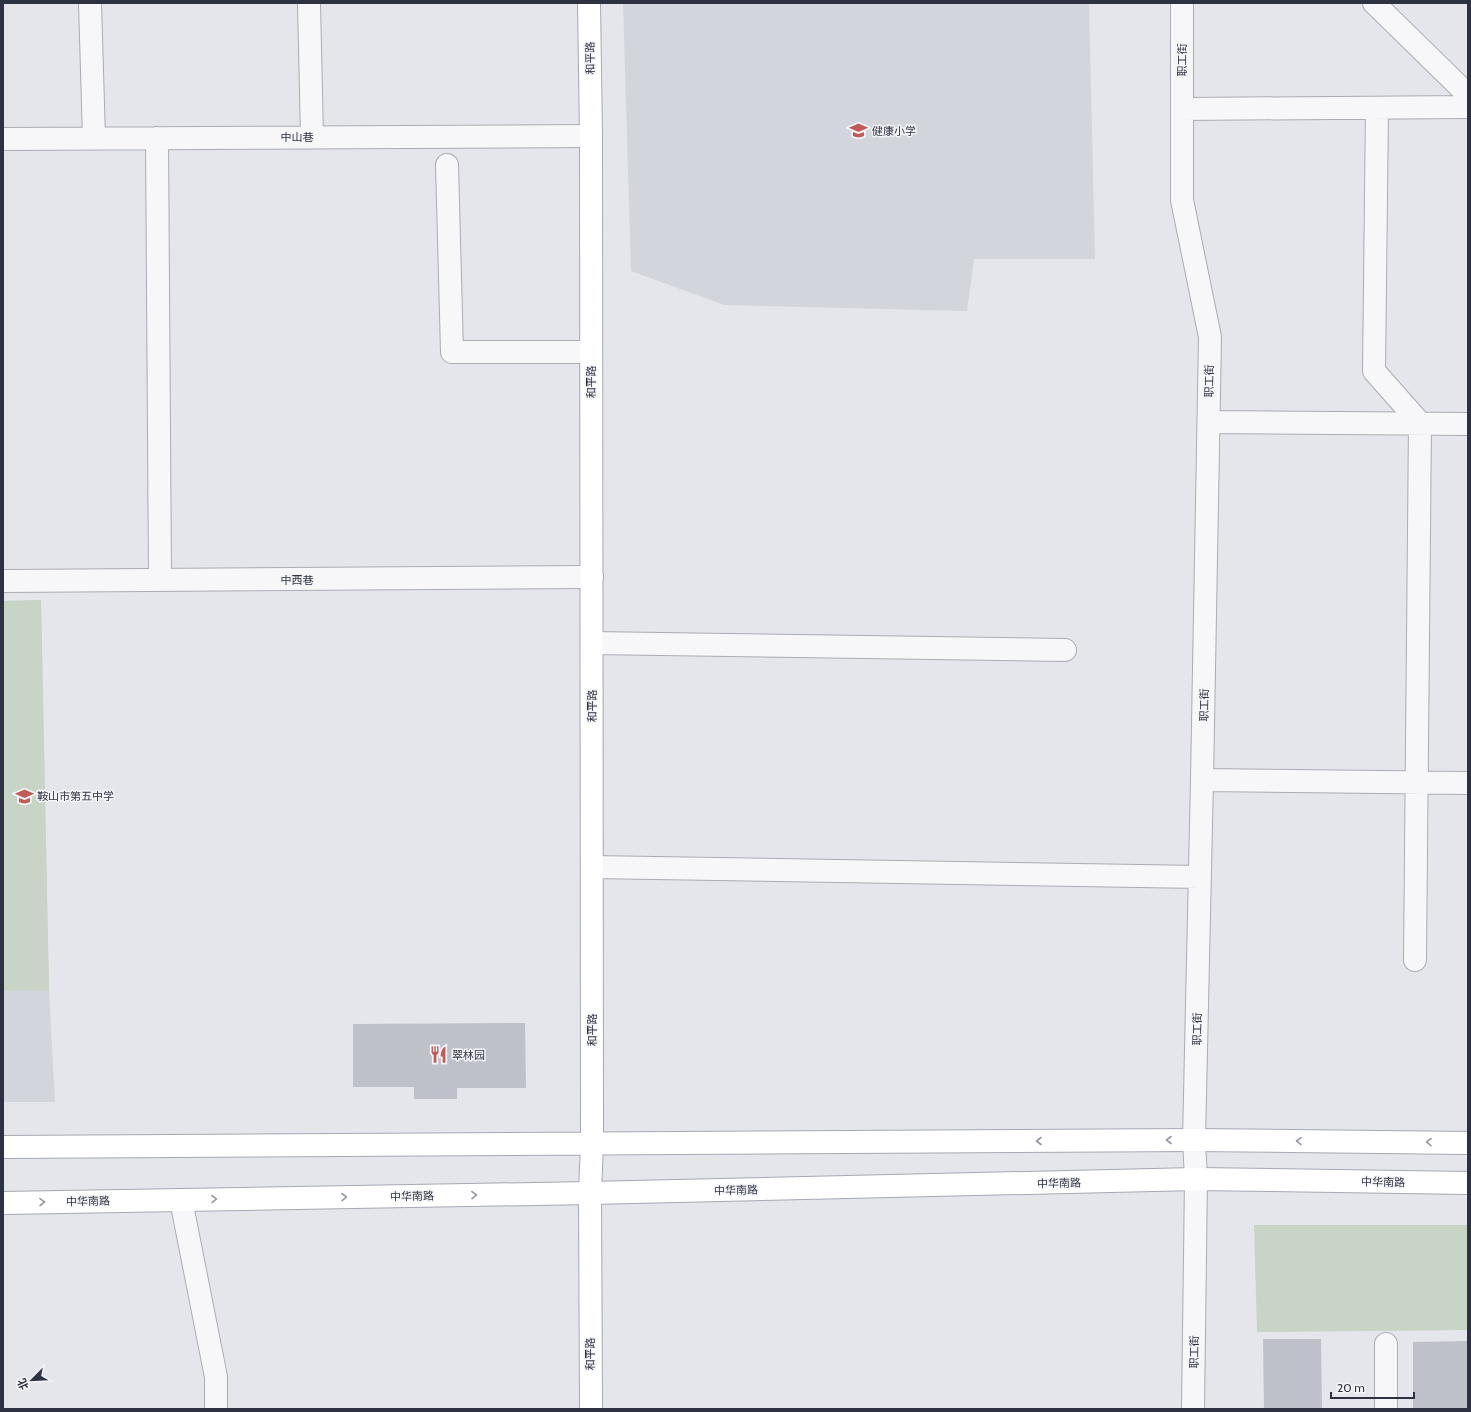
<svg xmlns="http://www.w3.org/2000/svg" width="1471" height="1412" font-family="Cabin,'Noto Sans SC',sans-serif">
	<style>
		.built { fill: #d3d5dc }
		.green { fill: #c7d4c6 }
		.building { fill: #bfc1ca }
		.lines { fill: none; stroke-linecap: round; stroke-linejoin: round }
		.minor-casing { stroke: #aaacb5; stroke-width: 24 }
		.major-casing { stroke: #a5a9b5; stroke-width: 24 }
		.minor { stroke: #f7f7f9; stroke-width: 22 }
		.major { stroke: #fff; stroke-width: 22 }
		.oneway { stroke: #9698a0 }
		.labels { text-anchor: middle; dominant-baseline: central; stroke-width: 3; stroke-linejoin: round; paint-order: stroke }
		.street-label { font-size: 11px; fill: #2e3142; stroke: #f4f5f8 }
		.poi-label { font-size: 11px; fill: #2e3142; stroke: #f4f5f8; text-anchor: start }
	</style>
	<rect width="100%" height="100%" fill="#e4e6eb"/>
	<path class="built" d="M623,3H1089L1095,259H974L967,311L724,305L631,271Z
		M41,600L49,991L55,1102H3V601Z"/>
	<path class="green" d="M41,600L49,991H3V601Z
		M1254,1225H1468V1330L1257,1332Z"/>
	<path class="building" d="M525,1023L526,1088H457V1099H414V1087H353V1024Z
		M1263,1339H1321L1322,1409H1264Z
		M1468,1341V1409H1413V1342Z"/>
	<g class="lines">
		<defs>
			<path id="minor" d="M90,3L94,138
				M309,3L312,137
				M1182,3V200L1210,337L1202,780L1194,1140L1196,1179L1193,1409
				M1374,3L1468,95
				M1377,108L1374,371L1420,423L1415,960
				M1182,109L1468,107
				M157,138L160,580
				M3,139L591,136
				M447,165L452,352H591
				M1209,422L1468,424
				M3,581L592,577
				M592,643L1065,650
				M1202,780L1468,783
				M592,867L1200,877
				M181,1200L216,1377V1409
				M1386,1409V1344"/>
			<path id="major" d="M589,3L591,136L592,1143L590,1193L591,1409
				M3,1147L1194,1140L1468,1143
				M3,1203L590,1193L1196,1179L1468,1183"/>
		</defs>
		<use href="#minor" class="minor-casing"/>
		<use href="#major" class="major-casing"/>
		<use href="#minor" class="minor"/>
		<use href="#major" class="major"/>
	</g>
	<defs><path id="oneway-chevron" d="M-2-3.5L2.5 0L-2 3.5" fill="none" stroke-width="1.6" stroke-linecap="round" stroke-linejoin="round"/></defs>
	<g class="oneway">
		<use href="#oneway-chevron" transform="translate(1169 1140) rotate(180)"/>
		<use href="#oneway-chevron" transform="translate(1039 1141) rotate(180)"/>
		<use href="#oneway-chevron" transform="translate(1299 1141) rotate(-179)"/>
		<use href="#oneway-chevron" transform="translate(1429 1142) rotate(-179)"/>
		<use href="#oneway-chevron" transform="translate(474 1195) rotate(-1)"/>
		<use href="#oneway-chevron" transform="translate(344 1197) rotate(-1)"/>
		<use href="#oneway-chevron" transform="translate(214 1199) rotate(-1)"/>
		<use href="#oneway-chevron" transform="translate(42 1202) rotate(-1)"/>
	</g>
	<defs>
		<symbol id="school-bare" viewBox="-9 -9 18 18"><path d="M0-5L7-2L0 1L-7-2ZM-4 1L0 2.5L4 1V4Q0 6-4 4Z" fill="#c15b58" stroke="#f4f5f8" stroke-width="2.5" paint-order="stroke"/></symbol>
		<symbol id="restaurant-bare" viewBox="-9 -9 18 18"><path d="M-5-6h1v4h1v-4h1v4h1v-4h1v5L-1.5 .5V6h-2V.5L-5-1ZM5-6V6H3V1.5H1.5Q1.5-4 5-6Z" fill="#c15b58" stroke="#f4f5f8" stroke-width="2.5" paint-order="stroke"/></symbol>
	</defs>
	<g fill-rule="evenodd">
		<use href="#school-bare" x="846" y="118" width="25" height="25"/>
		<use href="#school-bare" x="12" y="784" width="25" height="25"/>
		<use href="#restaurant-bare" x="426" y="1042" width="25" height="25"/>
	</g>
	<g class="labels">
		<g class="street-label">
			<text transform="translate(590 58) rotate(-91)">和平路</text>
			<text transform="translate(1182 60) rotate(-90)">职工街</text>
			<text x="297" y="137">中山巷</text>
			<text transform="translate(1209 381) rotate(-89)">职工街</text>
			<text transform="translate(591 382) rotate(-90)">和平路</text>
			<text x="297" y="580">中西巷</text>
			<text transform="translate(1204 705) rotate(-89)">职工街</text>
			<text transform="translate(592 706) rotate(-90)">和平路</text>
			<text transform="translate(1197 1029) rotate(-89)">职工街</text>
			<text transform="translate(592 1030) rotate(-90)">和平路</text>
			<text transform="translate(1383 1182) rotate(1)">中华南路</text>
			<text transform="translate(1059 1183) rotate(-1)">中华南路</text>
			<text transform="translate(736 1190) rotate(-1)">中华南路</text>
			<text transform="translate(412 1196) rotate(-1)">中华南路</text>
			<text transform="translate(88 1201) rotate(-1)">中华南路</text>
			<text transform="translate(1194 1352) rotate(-89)">职工街</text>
			<text transform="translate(590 1354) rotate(-90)">和平路</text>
		</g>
		<g class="poi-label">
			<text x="872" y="131">健康小学</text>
			<text x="37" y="796">鞍山市第五中学</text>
			<text x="452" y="1055">翠林园</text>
		</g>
	</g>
	<rect width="1471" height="1412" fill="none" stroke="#2e3142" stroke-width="8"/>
	<g transform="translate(32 1380) rotate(246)" stroke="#f4f5f8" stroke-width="3" paint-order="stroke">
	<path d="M0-3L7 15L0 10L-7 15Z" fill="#2e3142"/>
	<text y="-6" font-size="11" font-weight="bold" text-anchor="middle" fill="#2e3142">北</text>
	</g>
	<path d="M1331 1392v6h83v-6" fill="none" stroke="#2e3142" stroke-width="2"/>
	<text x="1337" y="1392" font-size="12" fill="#2e3142" stroke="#f4f5f8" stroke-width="3" paint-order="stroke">20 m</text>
</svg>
